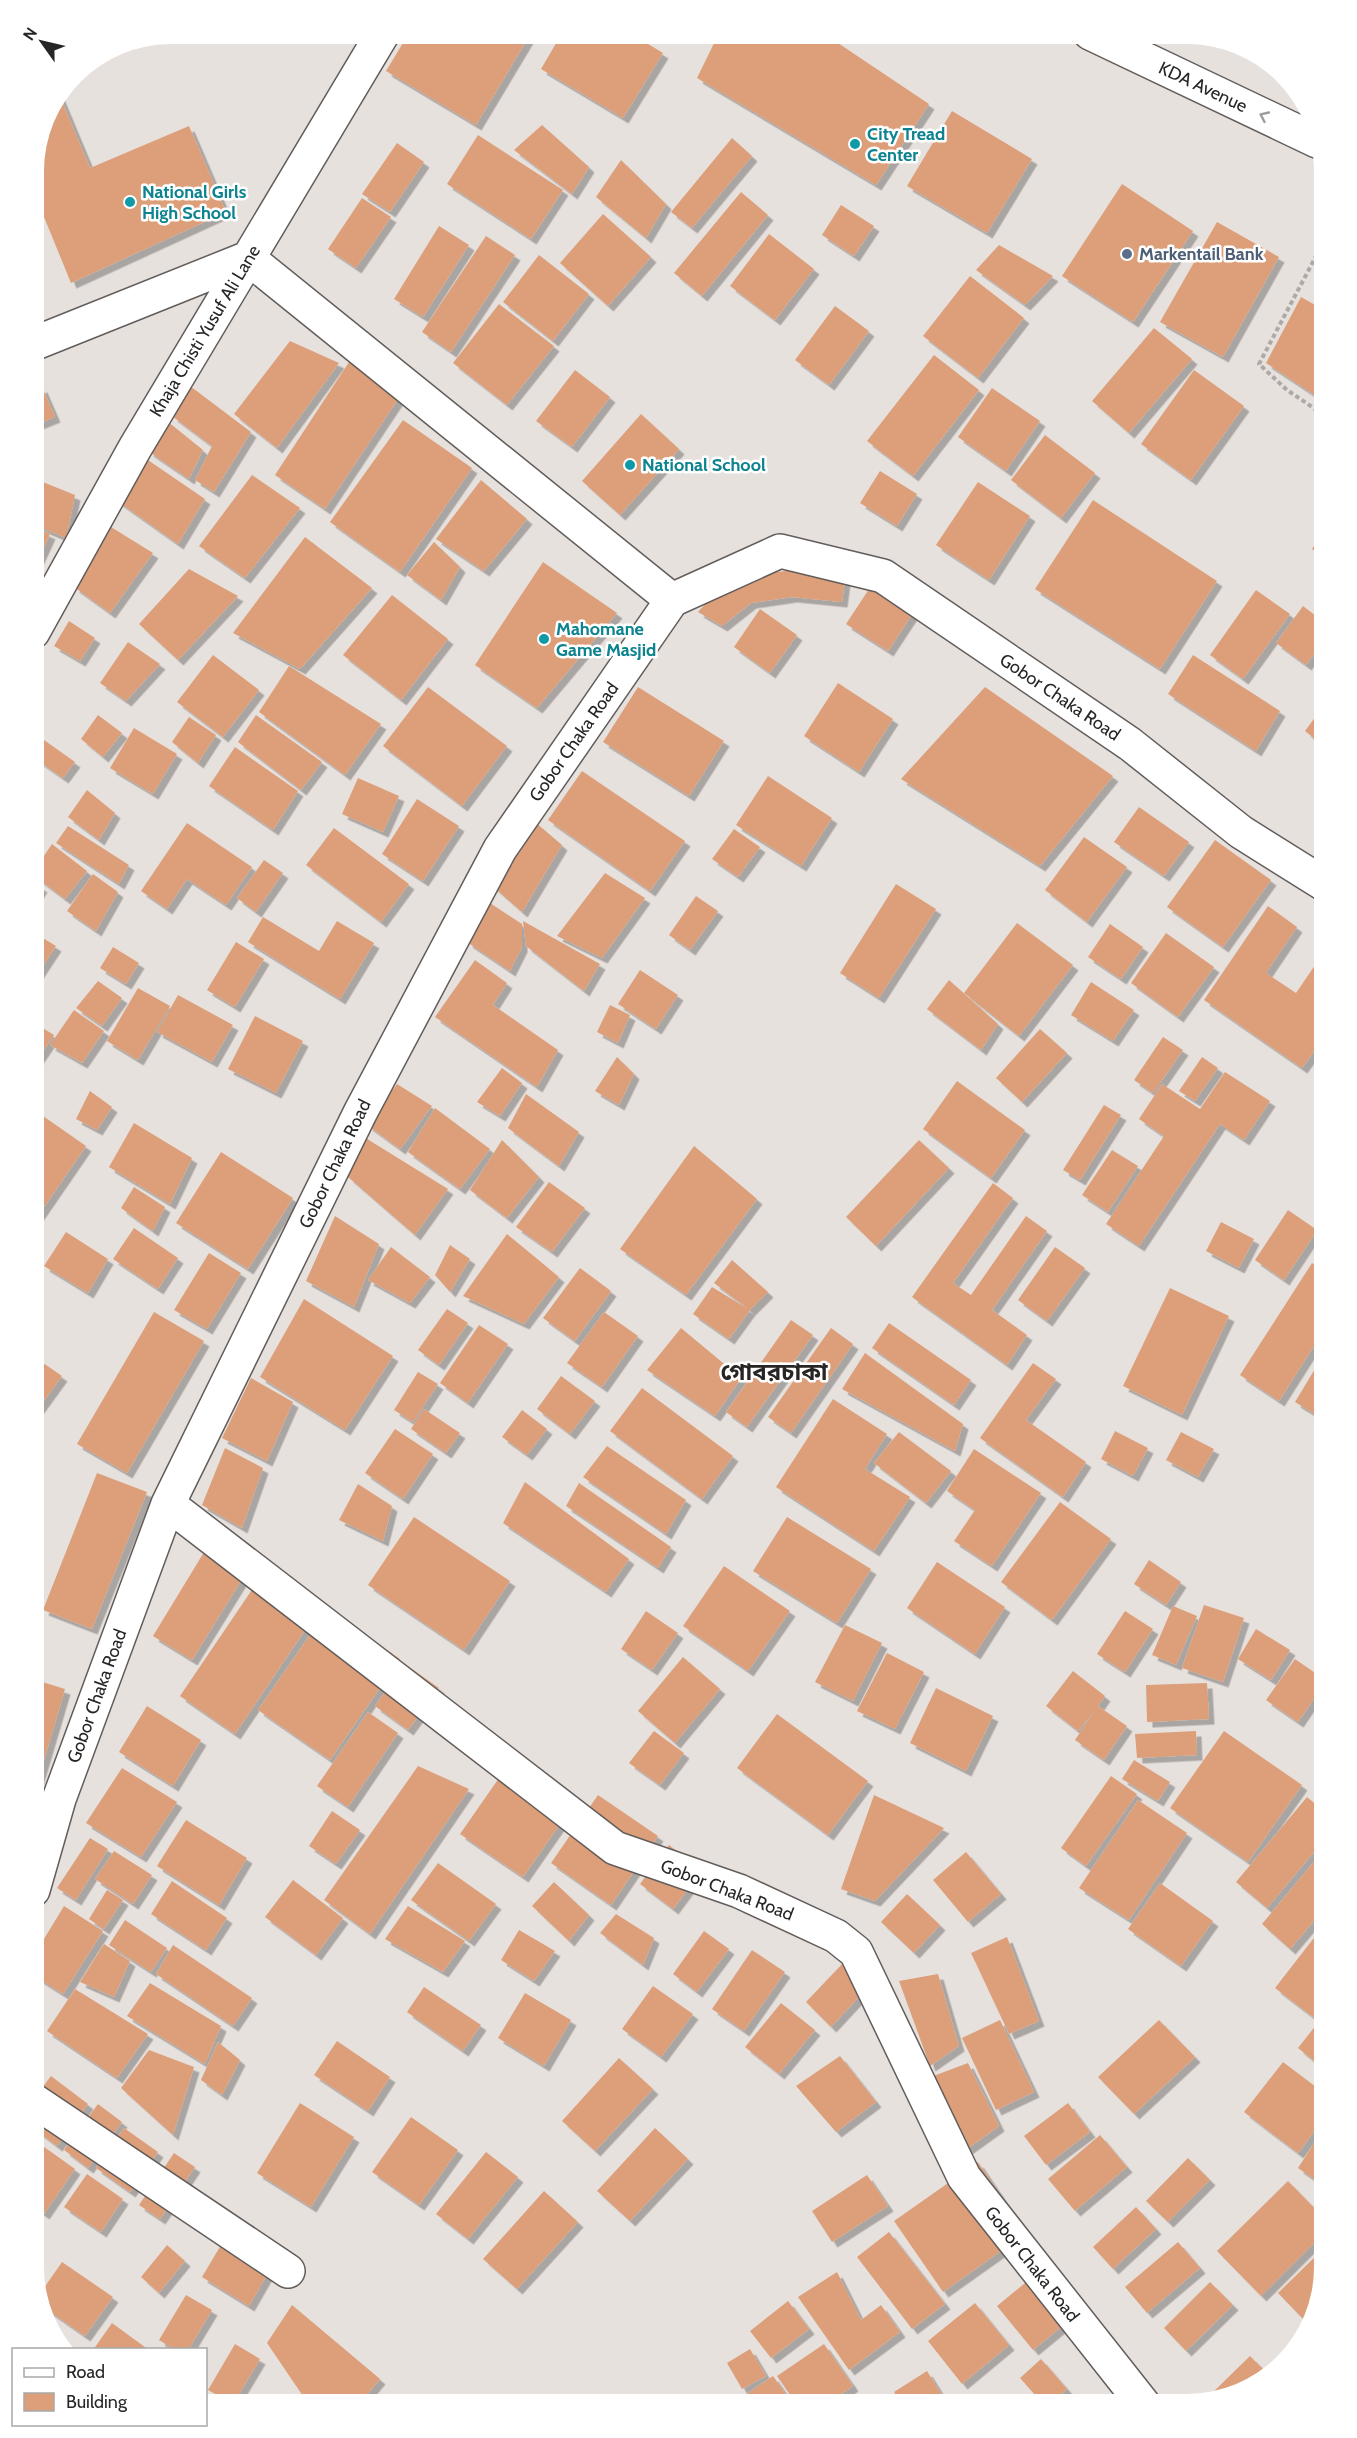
<svg xmlns="http://www.w3.org/2000/svg" width="1357" height="2438" font-family="Cabin,'Noto Sans Bengali',sans-serif">
	<style>
		.building { fill: #dc9f7a; filter: url(#shadow) }
		.lines { fill: none; stroke-linecap: round; stroke-linejoin: round }
		.street-casing { stroke: #625d5b; stroke-width: 36 }
		.secondary-casing { stroke: #625d5b; stroke-width: 36 }
		.path { stroke: #ada9a6; stroke-width: 4; stroke-dasharray: 4.5 3; stroke-linecap: butt }
		.street { stroke: #fff; stroke-width: 33 }
		.secondary { stroke: #fff; stroke-width: 33 }
		.oneway { stroke: #9e9d9d }
		.culture-dot { fill: #0f9aa8; stroke: #fff; stroke-width: 2 }
		.service-dot { fill: #5c6f8a; stroke: #fff; stroke-width: 2 }
		.labels { text-anchor: middle; dominant-baseline: central; stroke-width: 5; stroke-linejoin: round; paint-order: stroke }
		.street-label { font-size: 18px; fill: #282625; stroke: #fff }
		.culture-label { font-size: 18px; font-weight: bold; fill: #0d838f; stroke: #fff; text-anchor: start }
		.service-label { font-size: 18px; font-weight: bold; fill: #4e5e75; stroke: #fff; text-anchor: start }
		.district-label { font-size: 24px; font-weight: bold; fill: #282625; stroke: #fff }
	</style>
	<defs>
		<filter id="shadow"><feDropShadow dx="5.5" dy="5.5" stdDeviation="0" flood-color="#0004"/></filter>
	</defs>
	<rect width="100%" height="100%" fill="#e7e1de"/>
	<path class="building" d="M409,33H531L476,125L386,71Z
		M562,33H630L663,53L623,118L541,69Z
		M719,33H823L929,104L876,185L697,78Z
		M59,94L90,168L189,126L226,212L71,283L33,190V162L44,118Z
		M952,111L1032,159L987,233L907,186Z
		M542,125L589,167L572,194L514,150Z
		M478,135L563,190L531,239L447,184Z
		M732,138L752,156L692,228L671,212Z
		M397,143L424,162L390,212L362,194Z
		M621,160L666,204L646,238L596,197Z
		M1122,184L1193,231L1133,322L1062,276Z
		M741,192L768,215L702,296L674,273Z
		M362,198L391,217L356,268L328,249Z
		M841,205L874,226L854,256L822,235Z
		M603,214L651,257L608,306L560,263Z
		M1217,222L1279,257L1223,357L1160,322Z
		M439,226L469,245L423,317L394,299Z
		M769,234L814,269L775,320L730,286Z
		M486,236L515,255L451,352L422,332Z
		M999,245L1053,276L1025,305L976,270Z
		M539,255L589,294L553,341L503,302Z
		M970,276L1024,318L978,378L923,336Z
		M1301,297L1324,310V383L1316,396L1266,363Z
		M499,304L554,346L507,405L453,363Z
		M835,306L869,331L829,385L795,360Z
		M1154,328L1192,359L1129,433L1092,401Z
		M290,341L339,363L277,448L234,414Z
		M934,355L979,390L913,476L867,441Z
		M353,356L404,390L325,509L275,475Z
		M575,370L610,397L572,447L536,421Z
		M1194,370L1244,406L1191,480L1141,444Z
		M190,386L251,432L214,492L195,480L212,446L172,416Z
		M42,387L55,417L33,426V391Z
		M992,388L1040,421L1006,471L958,437Z
		M641,414L679,449L620,515L582,481Z
		M403,420L472,468L400,572L330,522Z
		M167,421L203,450L189,479L148,451Z
		M1045,435L1095,473L1061,518L1011,480Z
		M142,456L205,499L178,544L116,500Z
		M880,471L917,494L897,526L860,503Z
		M252,475L300,508L245,578L199,546Z
		M33,478L75,495L66,538L33,524Z
		M481,480L527,519L484,571L436,539Z
		M978,482L1030,516L989,580L936,545Z
		M1093,500L1217,581L1160,669L1035,589Z
		M33,526L50,534L33,571Z
		M111,527L153,553L110,613L74,587Z
		M1324,532V557L1312,549Z
		M305,537L372,588L300,669L233,633Z
		M434,542L460,567L441,600L407,575Z
		M543,562L617,613L537,708L475,665Z
		M809,568L846,572L842,602L792,597L751,603L722,626L698,612L719,589L761,574Z
		M189,569L238,596L178,660L139,624Z
		M871,586L913,613L888,651L846,624Z
		M1256,590L1290,614L1243,679L1210,655Z
		M392,595L448,639L401,700L343,655Z
		M1303,606L1324,622V640L1306,665L1276,643Z
		M760,609L797,635L770,673L734,647Z
		M69,621L95,638L80,661L54,646Z
		M128,642L160,664L126,701L100,683Z
		M213,655L259,690L223,737L177,702Z
		M1193,655L1280,711L1256,751L1168,694Z
		M289,666L381,724L345,775L259,712Z
		M838,683L893,719L859,772L804,736Z
		M428,687L507,746L462,806L383,746Z
		M638,687L724,741L689,796L603,742Z
		M985,687L1113,776L1040,866L901,779Z
		M1324,705V746L1305,731Z
		M98,715L122,733L103,757L81,739Z
		M256,715L322,762L301,790L238,742Z
		M189,717L216,735L198,763L172,742Z
		M134,728L177,754L153,794L110,768Z
		M37,735L75,762L63,778L33,757V740Z
		M235,747L298,791L273,830L209,786Z
		M582,771L685,841L650,891L548,820Z
		M768,776L832,818L801,866L736,825Z
		M358,778L399,796L383,832L342,814Z
		M87,790L115,813L99,840L68,817Z
		M417,799L459,826L423,881L382,854Z
		M1139,807L1189,842L1164,876L1114,842Z
		M535,822L562,845L522,912L489,883Z
		M187,823L252,867L226,905L187,879L167,909L141,891Z
		M68,826L129,865L119,884L56,843Z
		M334,828L409,884L381,922L306,865Z
		M734,829L760,847L738,877L712,859Z
		M1084,837L1127,867L1087,922L1045,890Z
		M1215,840L1271,880L1223,947L1167,907Z
		M52,844L87,871L65,899L33,875V872Z
		M264,860L283,873L256,912L237,898Z
		M605,873L645,898L602,958L557,936Z
		M93,874L118,892L96,931L67,911Z
		M33,881L42,887L33,902Z
		M896,884L936,909L879,998L840,973Z
		M696,896L718,911L690,950L669,935Z
		M490,903L522,924V947L510,971L467,942Z
		M1268,906L1297,927L1266,973L1296,993L1324,952V1037L1302,1068L1204,1000Z
		M263,917L319,951L337,921L374,943L340,999L248,942Z
		M523,921L600,964L584,991L526,946Z
		M1017,923L1073,965L1019,1036L964,993Z
		M1110,924L1143,947L1121,979L1088,957Z
		M33,932L56,946L33,981Z
		M1166,933L1214,967L1178,1017L1131,983Z
		M236,942L264,959L235,1007L207,990Z
		M113,947L139,963L126,984L100,968Z
		M475,960L507,983L493,1005L558,1050L537,1087L435,1017Z
		M640,970L678,995L656,1029L618,1004Z
		M949,980L998,1024L981,1050L927,1009Z
		M98,981L122,998L102,1026L76,1008Z
		M1091,982L1134,1010L1113,1041L1071,1015Z
		M138,988L170,1006L138,1060L107,1041Z
		M178,995L233,1025L212,1062L157,1032Z
		M610,1005L630,1015L618,1043L597,1032Z
		M74,1010L104,1031L82,1063L50,1045Z
		M255,1016L303,1041L276,1093L228,1069Z
		M33,1022L54,1035L33,1066Z
		M1040,1029L1067,1053L1022,1102L996,1078Z
		M1163,1037L1183,1050L1153,1093L1134,1080Z
		M617,1057L634,1074L619,1105L595,1091Z
		M1202,1057L1218,1068L1195,1101L1179,1091Z
		M502,1068L522,1083L500,1116L477,1102Z
		M1225,1072L1270,1101L1244,1140L1220,1124L1139,1246L1106,1224L1164,1136L1139,1119L1162,1084L1200,1109Z
		M957,1081L1025,1130L991,1178L923,1129Z
		M397,1084L432,1106L400,1149L367,1125Z
		M90,1091L112,1107L97,1130L76,1119Z
		M526,1094L579,1132L559,1166L508,1128Z
		M1104,1105L1121,1115L1080,1180L1063,1170Z
		M435,1108L490,1149L460,1189L408,1152Z
		M33,1109L86,1146L33,1223Z
		M134,1123L192,1158L170,1204L109,1167Z
		M364,1137L448,1189L415,1235L348,1177Z
		M502,1140L539,1177L507,1218L470,1190Z
		M919,1140L949,1168L876,1246L846,1217Z
		M694,1146L757,1199L686,1295L620,1249Z
		M1112,1150L1138,1166L1108,1212L1082,1195Z
		M221,1152L293,1198L248,1269L176,1223Z
		M549,1182L585,1208L552,1252L516,1227Z
		M993,1183L1013,1198L953,1283L971,1295L1026,1216L1047,1231L992,1310L1027,1335L1007,1365L912,1297Z
		M134,1187L165,1207L153,1231L121,1208Z
		M1288,1210L1317,1230L1284,1280L1255,1260Z
		M335,1216L379,1244L354,1307L306,1281Z
		M1221,1222L1254,1239L1239,1268L1206,1251Z
		M134,1228L178,1258L158,1289L113,1259Z
		M66,1232L108,1259L88,1293L44,1266Z
		M507,1234L559,1277L524,1324L463,1296Z
		M450,1245L470,1259L450,1292L435,1275Z
		M391,1247L430,1277L410,1303L368,1280Z
		M1055,1247L1085,1268L1047,1321L1018,1300Z
		M209,1253L241,1273L207,1329L174,1310Z
		M732,1260L768,1292L750,1310L714,1283Z
		M1312,1263L1324,1271V1330L1279,1401L1240,1375Z
		M580,1268L611,1291L575,1341L543,1318Z
		M712,1287L750,1310L729,1339L693,1314Z
		M1170,1288L1229,1316L1182,1415L1123,1386Z
		M304,1299L393,1356L345,1430L260,1377Z
		M447,1309L468,1323L439,1365L418,1350Z
		M154,1312L204,1341L127,1473L77,1444Z
		M604,1312L638,1336L602,1387L567,1363Z
		M791,1320L813,1335L747,1427L726,1412Z
		M889,1323L971,1380L954,1405L872,1348Z
		M479,1325L508,1344L468,1403L440,1383Z
		M681,1328L741,1378L715,1416L647,1370Z
		M831,1328L853,1344L791,1433L768,1417Z
		M865,1353L963,1424L955,1451L842,1389Z
		M1324,1354V1420L1295,1402Z
		M33,1356L62,1376L33,1416Z
		M1033,1363L1056,1379L1026,1420L1086,1462L1063,1497L980,1438Z
		M418,1372L438,1384L413,1422L394,1410Z
		M561,1376L595,1401L570,1434L537,1409Z
		M251,1378L293,1402L267,1461L222,1438Z
		M642,1388L733,1456L702,1499L610,1431Z
		M833,1399L887,1434L865,1469L910,1497L874,1551L776,1487Z
		M424,1409L460,1433L446,1453L411,1429Z
		M522,1410L547,1429L527,1455L502,1437Z
		M395,1429L433,1454L403,1499L365,1473Z
		M1115,1431L1148,1448L1133,1476L1101,1459Z
		M899,1432L951,1471L926,1503L874,1463Z
		M1181,1432L1214,1449L1198,1477L1166,1460Z
		M607,1446L686,1500L666,1534L583,1477Z
		M225,1448L263,1468L242,1528L202,1505Z
		M974,1449L1041,1493L992,1566L954,1541L975,1510L947,1491Z
		M97,1473L147,1492L92,1629L43,1610Z
		M525,1482L629,1559L606,1592L503,1523Z
		M579,1483L671,1547L658,1568L566,1506Z
		M358,1484L392,1506L383,1541L339,1520Z
		M1060,1502L1111,1539L1052,1620L1001,1582Z
		M414,1517L510,1581L464,1650L368,1585Z
		M787,1517L871,1569L837,1623L753,1571Z
		M212,1539L252,1563L192,1660L153,1636Z
		M1149,1560L1181,1582L1166,1605L1134,1584Z
		M937,1562L1005,1607L975,1654L907,1608Z
		M724,1566L790,1611L748,1671L683,1626Z
		M266,1569L321,1606L235,1734L180,1696Z
		M1204,1605L1244,1618L1223,1682L1182,1668Z
		M1173,1606L1197,1616L1176,1665L1152,1655Z
		M328,1609L400,1659L330,1760L258,1710Z
		M646,1611L678,1633L652,1670L621,1649Z
		M1125,1611L1153,1629L1125,1672L1097,1654Z
		M845,1625L882,1643L853,1701L815,1682Z
		M1256,1629L1290,1650L1271,1680L1238,1659Z
		M887,1653L924,1672L895,1729L857,1711Z
		M683,1657L720,1689L675,1743L638,1711Z
		M1295,1659L1324,1679V1684L1298,1722L1266,1700Z
		M405,1664L439,1688L408,1730L375,1706Z
		M1073,1671L1105,1696L1098,1706L1127,1726L1104,1760L1075,1740L1095,1710L1078,1731L1046,1706Z
		M33,1679L65,1689L34,1794H33Z
		M1207,1683L1209,1719L1147,1722L1146,1685Z
		M936,1688L993,1716L966,1771L910,1743Z
		M147,1706L201,1740L173,1786L119,1752Z
		M368,1712L398,1733L348,1807L317,1786Z
		M777,1714L868,1781L828,1835L737,1768Z
		M654,1731L684,1753L660,1785L629,1763Z
		M1196,1731L1197,1755L1137,1758L1135,1734Z
		M1224,1731L1302,1785L1248,1862L1170,1808Z
		M515,1755L578,1798L523,1877L460,1834Z
		M1134,1760L1170,1782L1158,1801L1122,1779Z
		M418,1766L469,1789L370,1934L324,1900Z
		M122,1768L177,1802L141,1857L86,1823Z
		M1111,1776L1137,1794L1086,1866L1061,1848Z
		M598,1795L658,1836L611,1905L551,1863Z
		M874,1795L944,1828L875,1901L841,1889Z
		M1307,1797L1324,1811V1840L1267,1908L1236,1882Z
		M1138,1800L1187,1833L1129,1920L1079,1888Z
		M332,1811L360,1830L336,1864L309,1846Z
		M186,1820L247,1858L219,1905L157,1866Z
		M90,1838L108,1849L76,1900L57,1888Z
		M669,1845L702,1870L673,1909L640,1884Z
		M114,1851L152,1875L133,1904L95,1879Z
		M966,1852L1001,1894L968,1922L933,1880Z
		M1314,1862L1324,1871V1909L1290,1949L1262,1924Z
		M438,1863L496,1904L469,1941L411,1900Z
		M293,1880L343,1918L316,1955L265,1917Z
		M172,1881L227,1918L206,1950L151,1914Z
		M554,1882L589,1915L569,1941L532,1906Z
		M1160,1883L1213,1921L1181,1966L1128,1929Z
		M107,1890L123,1900L104,1929L89,1919Z
		M907,1894L940,1925L914,1953L881,1922Z
		M64,1906L103,1931L63,1994L33,1975V1957Z
		M408,1906L465,1941L443,1972L385,1939Z
		M616,1914L654,1938L643,1965L600,1933Z
		M125,1920L167,1948L151,1972L109,1945Z
		M1324,1925V2003L1313,2017L1275,1988Z
		M519,1930L555,1951L534,1981L501,1960Z
		M704,1931L729,1949L697,1992L673,1974Z
		M1007,1937L1039,2021L1009,2034L971,1953Z
		M104,1944L130,1961L114,1997L80,1982Z
		M173,1945L252,1998L233,2026L156,1974Z
		M752,1950L785,1972L744,2031L712,2009Z
		M843,1963L868,1987L831,2027L806,2002Z
		M938,1974L959,2046L930,2066L899,1981Z
		M150,1983L221,2026L205,2064L127,2016Z
		M653,1986L693,2014L661,2057L622,2029Z
		M424,1987L481,2025L463,2051L407,2012Z
		M75,1989L148,2034L117,2078L47,2031Z
		M525,1993L571,2020L544,2066L498,2038Z
		M781,2003L815,2030L779,2074L745,2047Z
		M1324,2015V2069L1298,2048Z
		M1000,2020L1034,2092L996,2110L962,2038Z
		M1159,2020L1195,2057L1134,2114L1098,2077Z
		M337,2041L390,2077L368,2111L314,2075Z
		M218,2042L240,2060L222,2095L201,2080Z
		M149,2050L194,2067L173,2135L121,2088Z
		M840,2056L876,2102L836,2132L796,2086Z
		M619,2058L653,2089L595,2151L562,2121Z
		M1283,2062L1324,2093V2118L1298,2153L1244,2112Z
		M968,2063L999,2126L967,2149L928,2078Z
		M51,2076L88,2104L57,2146L33,2128V2100Z
		M300,2103L354,2137L311,2207L257,2173Z
		M1068,2103L1090,2132L1046,2165L1024,2136Z
		M98,2104L122,2122L88,2168L64,2150Z
		M411,2117L458,2150L419,2205L372,2172Z
		M124,2128L158,2152L130,2192L96,2168Z
		M655,2128L688,2159L630,2221L597,2191Z
		M1322,2131L1324,2132V2186L1298,2168Z
		M1100,2135L1127,2167L1075,2211L1048,2179Z
		M33,2139L75,2169L44,2214L33,2206Z
		M486,2152L518,2177L468,2239L436,2214Z
		M174,2153L195,2167L160,2219L139,2205Z
		M1188,2158L1210,2180L1168,2222L1146,2201Z
		M978,2162L1026,2233L943,2292L894,2221Z
		M87,2174L123,2199L101,2232L64,2207Z
		M867,2175L888,2206L832,2242L812,2211Z
		M1288,2181L1324,2218V2233L1261,2296L1217,2251Z
		M544,2191L578,2222L517,2289L483,2259Z
		M1136,2207L1156,2229L1113,2269L1093,2247Z
		M889,2232L945,2304L912,2329L857,2257Z
		M1178,2242L1200,2268L1147,2313L1125,2287Z
		M167,2245L185,2261L159,2293L141,2277Z
		M221,2245L268,2273L249,2306L202,2277Z
		M1324,2248V2268L1307,2323L1278,2293Z
		M62,2262L113,2297L85,2336L42,2306L39,2295Z
		M1047,2265L1083,2309L1033,2350L997,2306Z
		M837,2272L861,2320L881,2305L900,2332L849,2370L798,2297Z
		M1210,2282L1233,2305L1186,2351L1164,2328Z
		M186,2295L212,2310L188,2350H175L159,2340Z
		M788,2301L809,2329L771,2358L750,2331Z
		M975,2303L1009,2345L962,2384L928,2341Z
		M292,2305L380,2379L358,2405H309L267,2343Z
		M112,2323L149,2350H93Z
		M235,2344L260,2359L233,2404L208,2390Z
		M824,2344L853,2386L825,2405H797L777,2376Z
		M750,2349L766,2376L742,2389L727,2363Z
		M1250,2356L1267,2373L1247,2391L1209,2400L1207,2398Z
		M1041,2359L1067,2389L1049,2405H1044L1020,2378Z
		M927,2371L948,2405H902L894,2392Z
		M773,2376L787,2396L774,2405H757L748,2393Z
		M866,2397L873,2405H857Z
		M213,2399L222,2405H209Z"/>
	<g class="lines">
		<defs>
			<path id="street" d="M33,344L248,258L672,600
				M33,632L135,448L383,33
				M168,1504L615,1848L739,1891L836,1936L856,1952L964,2177L1144,2405
				M33,1890L59,1799L168,1504L360,1113L500,849L672,600L780,551L883,576L1130,744L1241,832L1324,884
				M33,2100L288,2271"/>
			<path id="secondary" d="M1090,33L1317,141"/>
		</defs>
		<use href="#street" class="street-casing"/>
		<use href="#secondary" class="secondary-casing"/>
		<path class="path" d="M1324,415L1287,390L1259,364L1324,241"/>
		<use href="#street" class="street"/>
		<use href="#secondary" class="secondary"/>
	</g>
	<defs><path id="oneway-chevron" d="M-2-3.5L2.5 0L-2 3.5" fill="none" stroke-width="1.6" stroke-linecap="round" stroke-linejoin="round" transform="scale(1.5)"/></defs>
	<use class="oneway" href="#oneway-chevron" transform="translate(1264 116) rotate(-155)"/>
	<g class="culture-dot">
		<circle cx="855" cy="144" r="6"/>
		<circle cx="130" cy="202" r="6"/>
		<circle cx="630" cy="465" r="6"/>
		<circle cx="544" cy="639" r="6"/>
	</g>
	<circle class="service-dot" cx="1127" cy="254" r="6"/>
	<g class="labels">
		<g class="street-label">
			<text transform="translate(1203 87) rotate(25)">KDA Avenue</text>
			<text transform="translate(205 331) rotate(-59)">Khaja Chisti Yusuf Ali Lane</text>
			<text transform="translate(1060 697) rotate(34)">Gobor Chaka Road</text>
			<text transform="translate(574 742) rotate(-55)">Gobor Chaka Road</text>
			<text transform="translate(335 1164) rotate(-64)">Gobor Chaka Road</text>
			<text transform="translate(97 1696) rotate(-70)">Gobor Chaka Road</text>
			<text transform="translate(727 1890) rotate(21)">Gobor Chaka Road</text>
			<text transform="translate(1032 2264) rotate(52)">Gobor Chaka Road</text>
		</g>
		<g class="culture-label">
			<text x="867" y="134">City Tread<tspan x="867" dy="21">Center</tspan></text>
			<text x="142" y="192">National Girls<tspan x="142" dy="21">High School</tspan></text>
			<text x="642" y="465">National School</text>
			<text x="556" y="629">Mahomane<tspan x="556" dy="21">Game Masjid</tspan></text>
		</g>
		<g class="service-label">
			<text x="1139" y="254">Markentail Bank</text>
		</g>
		<g class="district-label">
			<text x="774" y="1371">গোবরচাকা</text>
		</g>
	</g>
	<path d="M0 0H1357V2438H0ZM171 44H1187A127 127 0 0 1 1314 171V2267A127 127 0 0 1 1187 2394H171A127 127 0 0 1 44 2267V171A127 127 0 0 1 171 44Z" fill="#fff" fill-rule="evenodd"/>
	<rect x="12" y="2348" width="195" height="78" fill="#ffffff" stroke="#a9a8a8" stroke-width="1.5"/>
	<rect x="24" y="2368" width="30" height="9" fill="#ffffff" stroke="#a9a8a8" stroke-width="1.5"/>
	<text x="66" y="2378" font-size="18" fill="#282625">Road</text>
	<rect x="24" y="2393" width="30" height="18" fill="#dc9f7a" stroke="#a9a8a8" stroke-width="1.5"/>
	<text x="66" y="2408" font-size="18" fill="#282625">Building</text>
	<g transform="translate(42 42) rotate(304)" stroke="#ffffff" stroke-width="4.5" paint-order="stroke">
	<path d="M0-4.5L10 22L0 15L-10 22Z" fill="#282625"/>
	<text y="-9" font-size="16" font-weight="bold" text-anchor="middle" fill="#282625">N</text>
	</g>
</svg>
